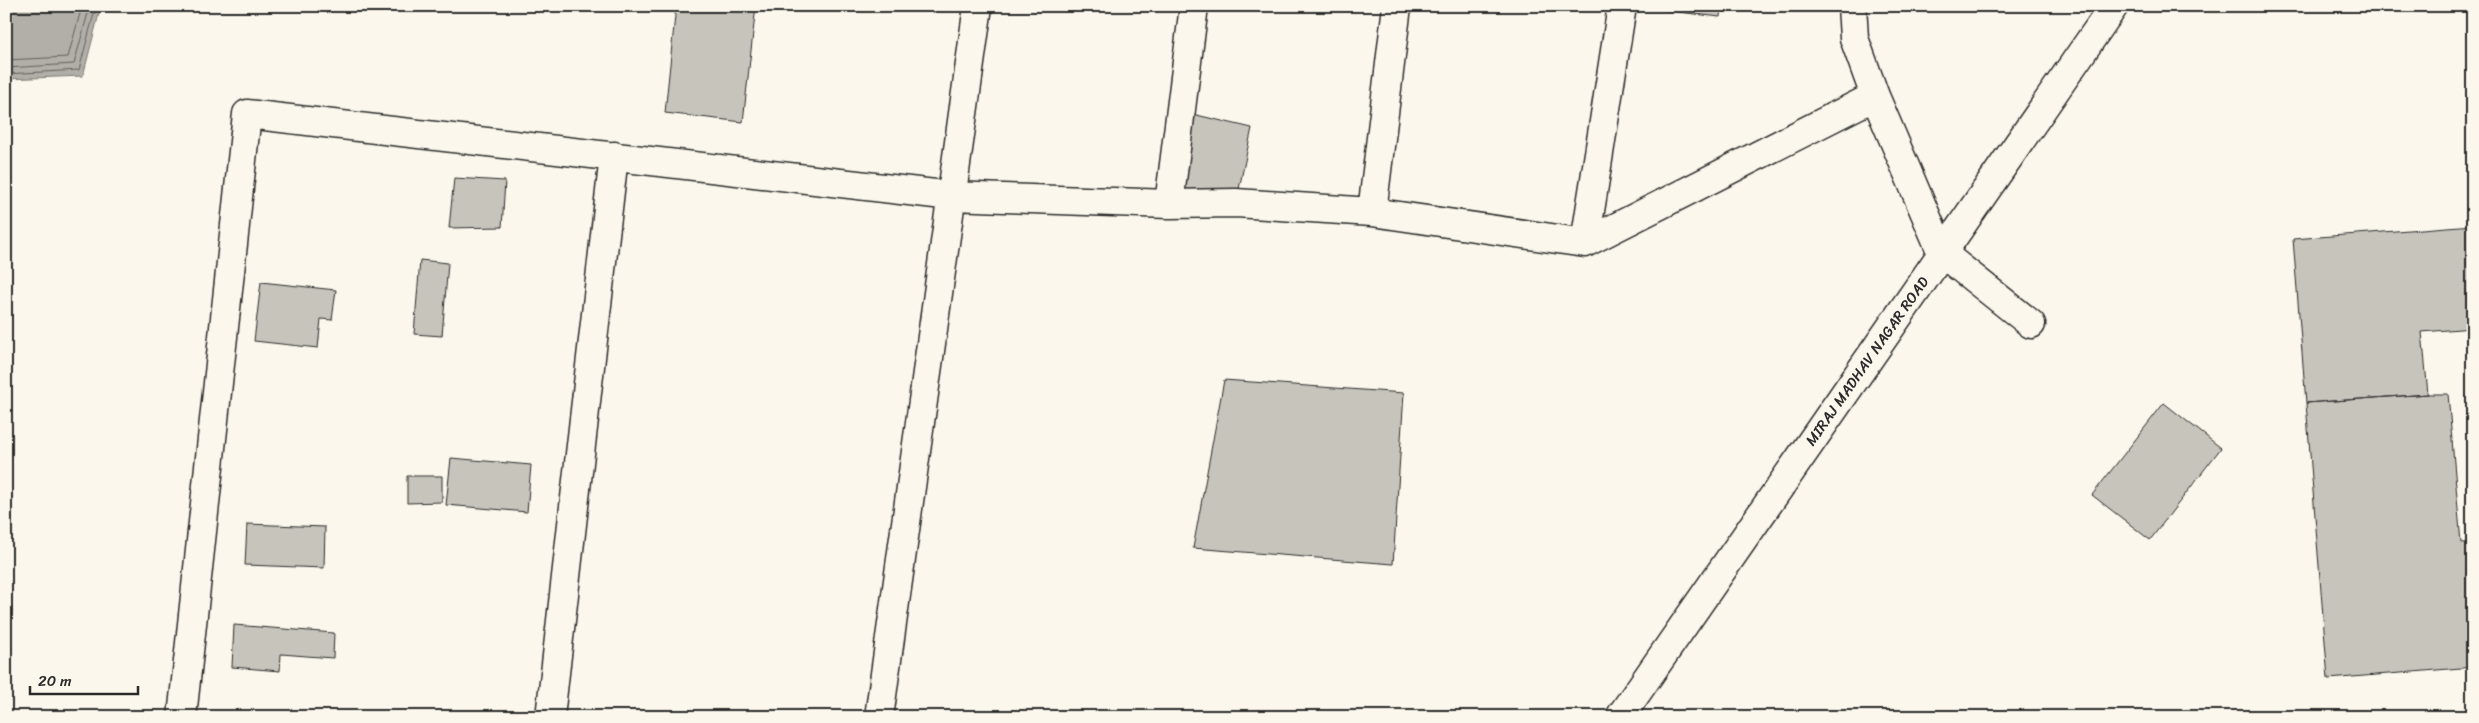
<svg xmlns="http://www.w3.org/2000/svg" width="2479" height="723" font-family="Sriracha,sans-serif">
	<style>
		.water { fill: #b1afa7; stroke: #7b7a75 }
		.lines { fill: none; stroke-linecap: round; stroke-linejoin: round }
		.shore { stroke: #61605d; stroke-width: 1 }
		.building { fill: #c7c4bc; stroke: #2b2b2b }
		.minor-casing { stroke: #2b2b2b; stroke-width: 31 }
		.minor { stroke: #fbf7ec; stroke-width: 28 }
		.labels { text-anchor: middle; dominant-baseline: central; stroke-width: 5; stroke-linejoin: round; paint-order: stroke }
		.street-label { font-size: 15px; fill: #2b2b2b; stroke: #fbf7ec }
	</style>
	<rect width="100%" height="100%" fill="#fbf7ec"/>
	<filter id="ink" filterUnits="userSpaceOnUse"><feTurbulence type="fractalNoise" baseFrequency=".02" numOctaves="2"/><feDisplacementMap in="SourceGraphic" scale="10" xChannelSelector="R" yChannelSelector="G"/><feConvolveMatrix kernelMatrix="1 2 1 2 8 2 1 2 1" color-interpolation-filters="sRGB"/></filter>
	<g filter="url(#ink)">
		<path class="water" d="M6,6H101L83,76L6,79Z"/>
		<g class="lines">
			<path class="shore" d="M6,60L68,57L82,6
				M6,68L74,64L90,6
				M6,74L79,70L96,6"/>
		</g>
		<path class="building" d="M676,6H756L743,122L665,113Z
			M1628,6H1721L1720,17Z
			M1188,113L1252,128L1236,203L1172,189Z
			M454,178L505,181L502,227L449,228Z
			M2473,225V328L2422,332L2428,394L2306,403L2293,239Z
			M420,260L448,263L442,336L414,334Z
			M261,282L336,290L332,320L321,319L318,348L254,341Z
			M1224,380L1404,393L1393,564L1193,548Z
			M2428,394H2448L2461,543L2473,542V667L2328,679L2306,403Z
			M2164,403L2221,448L2150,540L2092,495Z
			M451,458L531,465L527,512L446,505Z
			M407,476H442V502L407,503Z
			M247,524L325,527L324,568L245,565Z
			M234,625L334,633L333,658L281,654L280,671L232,667Z"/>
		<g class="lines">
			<defs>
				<path id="minor" d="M1852,6L1854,38L1875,96L1942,253L2031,324
					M1169,204L1194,6
					M1372,212L1397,6
					M1585,243L1622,6
					M182,717L247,114L952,196L1169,204L1236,203L1372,212L1585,243L1875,96
					M550,717L614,156
					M879,717L978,6
					M1620,717L2114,6"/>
			</defs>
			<use href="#minor" class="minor-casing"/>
			<use href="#minor" class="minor"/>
		</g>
	</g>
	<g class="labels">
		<g class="street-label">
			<text transform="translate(1867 361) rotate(-55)">MIRAJ MADHAV NAGAR ROAD</text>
		</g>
	</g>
	<rect width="2479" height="723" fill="none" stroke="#fbf7ec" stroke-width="25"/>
	<rect x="12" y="12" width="2454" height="698" fill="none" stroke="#2b2b2b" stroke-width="2" filter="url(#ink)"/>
	<path d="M30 686v8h108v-8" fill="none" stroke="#2b2b2b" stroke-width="2.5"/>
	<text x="38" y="686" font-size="15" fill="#2b2b2b" stroke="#fbf7ec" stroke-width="4" paint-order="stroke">20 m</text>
</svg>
